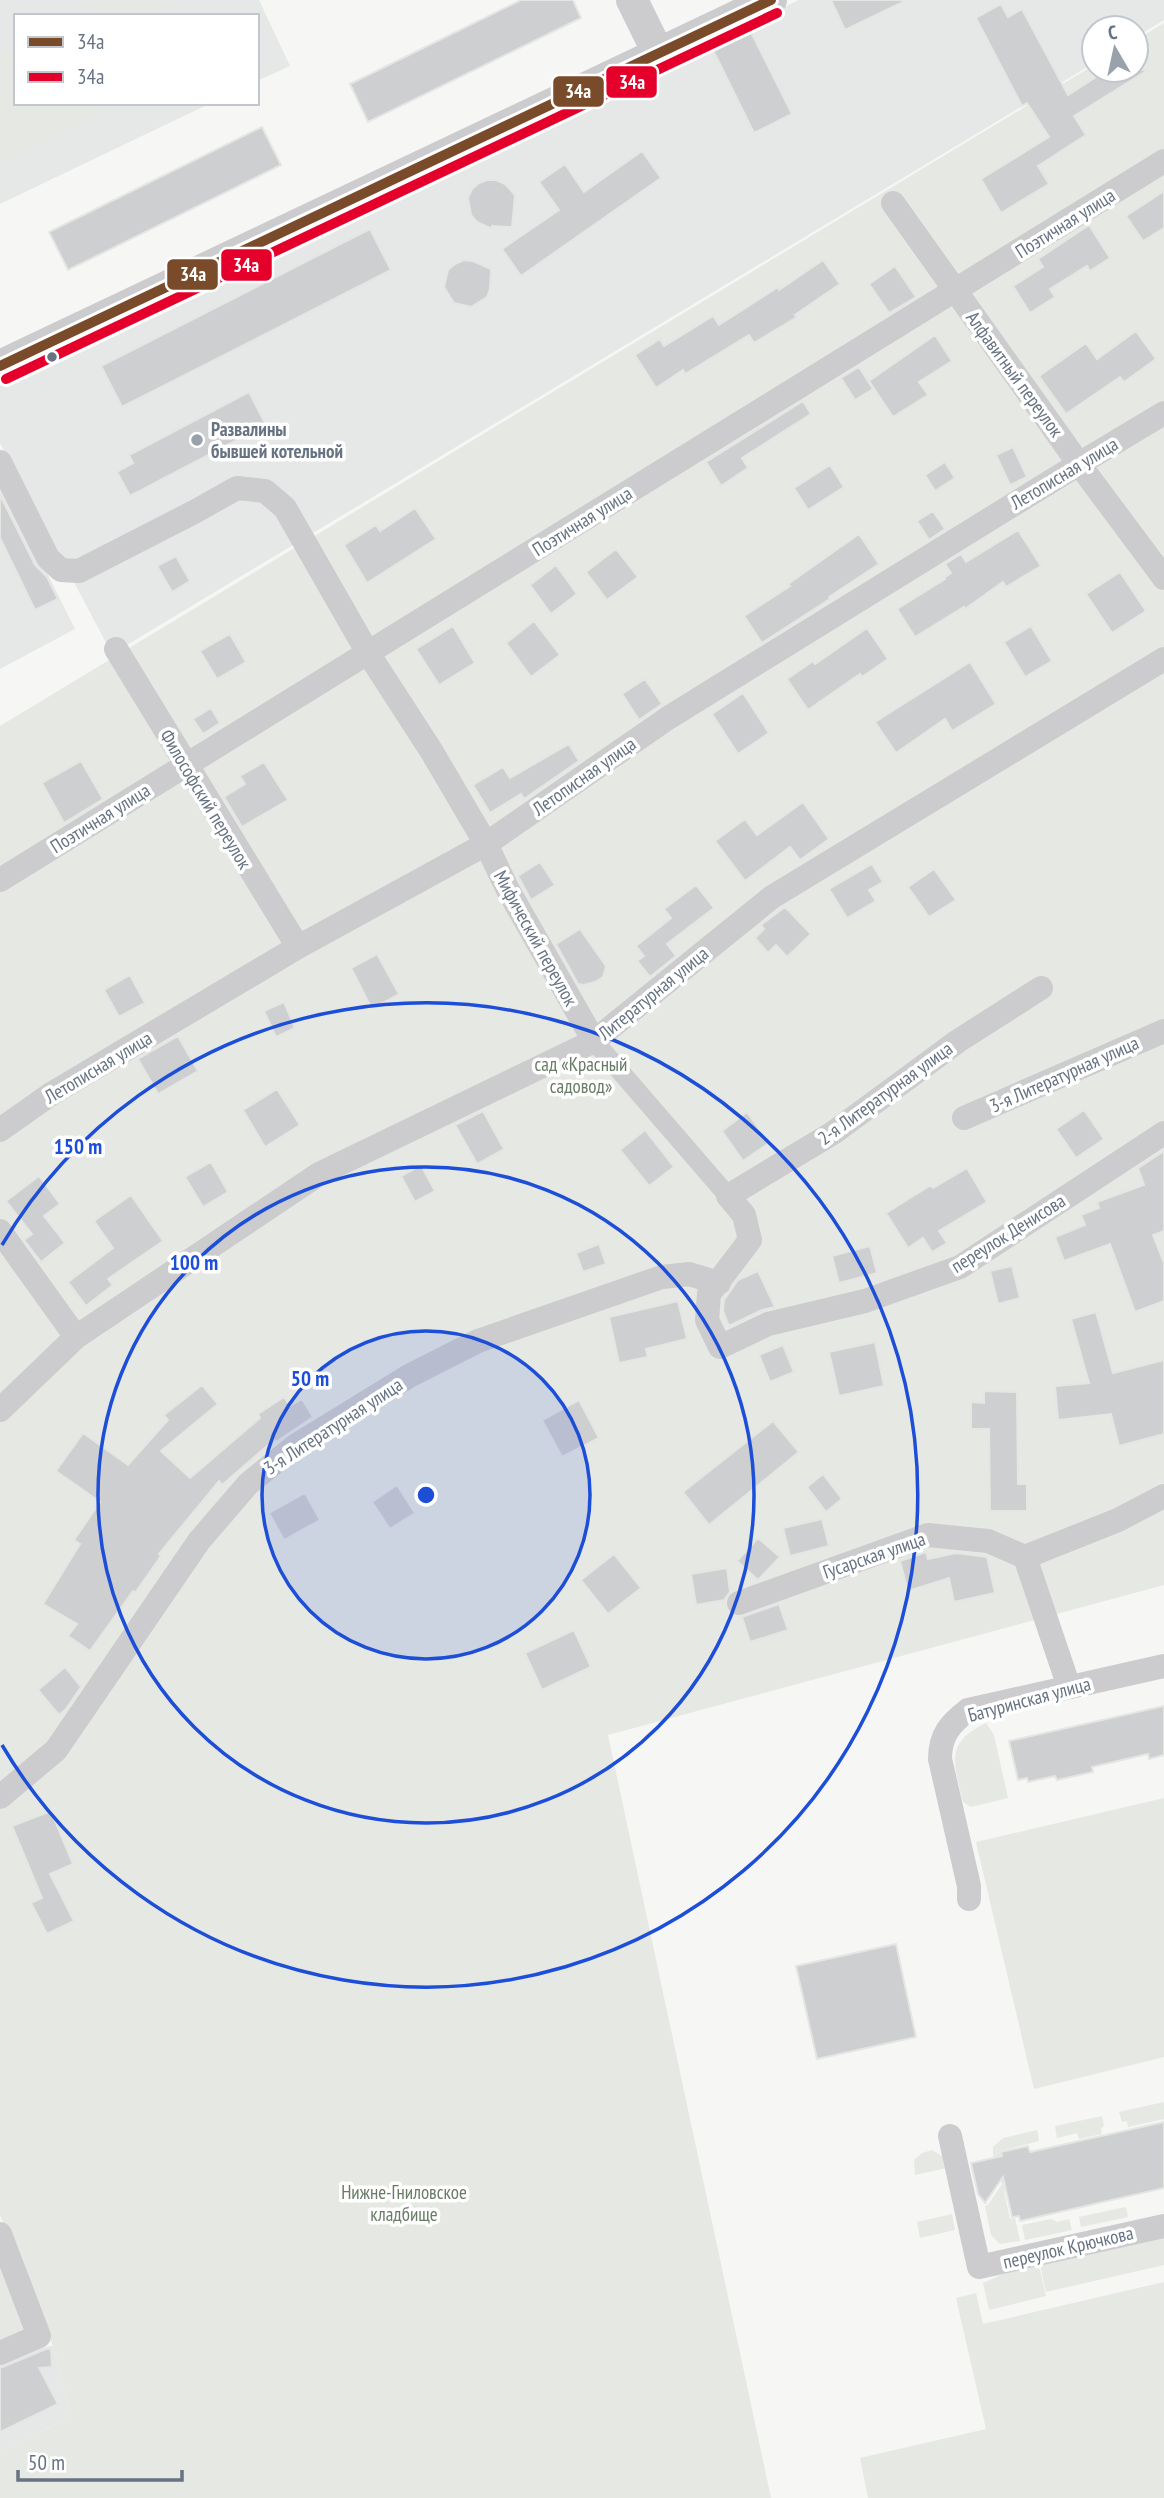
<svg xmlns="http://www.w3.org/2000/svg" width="1164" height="2498" font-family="'PT Sans Narrow',sans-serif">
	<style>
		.built { fill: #e6e7e7 }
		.green { fill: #e5e8e3 }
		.building { fill: #cecfd0; stroke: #e5e5e4; stroke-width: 2 }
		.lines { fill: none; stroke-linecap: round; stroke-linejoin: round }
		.pedestrian { stroke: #ccccce; stroke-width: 19 }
		.minor { stroke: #ccccce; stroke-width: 24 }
		.tertiary { stroke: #ccccce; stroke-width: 32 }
		.bus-1-casing { stroke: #fff; stroke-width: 16 }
		.bus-2-casing { stroke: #fff; stroke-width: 16 }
		.bus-1 { stroke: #7a4b2a; stroke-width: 10 }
		.bus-2 { stroke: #e4002b; stroke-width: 10 }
		.ring { fill: none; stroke: #1d4ed8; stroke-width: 3.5 }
		.bus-dot { fill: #677383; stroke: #fff; stroke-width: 2.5 }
		.poi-dot { fill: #99a1ab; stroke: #fff; stroke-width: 2.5 }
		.labels { text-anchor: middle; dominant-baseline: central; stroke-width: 7; stroke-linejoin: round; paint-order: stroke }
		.street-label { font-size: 19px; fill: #677383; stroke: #fff }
		.poi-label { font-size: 19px; font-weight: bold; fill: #677383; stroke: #fff; text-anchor: start }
		.park-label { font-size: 19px; fill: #677b65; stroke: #fff }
		.centre { fill: #1d4ed8; stroke: #fff; stroke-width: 3.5 }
		.ring-label { font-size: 21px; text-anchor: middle; font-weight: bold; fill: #1d4ed8; stroke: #fff; stroke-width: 7; stroke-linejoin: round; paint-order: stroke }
		.line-badge { stroke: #fff; stroke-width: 2.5 }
		.badge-label { font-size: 19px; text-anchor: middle; font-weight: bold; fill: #fff }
	</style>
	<rect width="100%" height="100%" fill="#f6f6f5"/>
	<path class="built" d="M0,0H259L290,66L257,81V16H16V103H211L0,204Z
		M799,0H1164V20L1136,37V28H1094V63L112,654L0,443V377Z
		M0,479L75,629L0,669Z
		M53,2346L71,2417L0,2451V2361L30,2348Z"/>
	<path class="green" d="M110,0H157L165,16H79Z
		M1164,23V1585L608,1735L771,2498H0V2451L71,2417L53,2346L0,2215V726L1094,65V70H1136V40Z
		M16,47V103H117L0,162V55Z
		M986,1723L994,1735L1008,1798L971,1807L963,1802C954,1764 944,1743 986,1723Z
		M1164,1798V2057L1034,2089L976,1842Z
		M1164,2102V2119L1128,2127L1127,2121L1122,2122L1119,2112Z
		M1102,2116L1104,2126L1101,2128L1102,2134L1079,2139L1077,2133L1057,2138L1055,2126Z
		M1037,2130L1039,2141L1000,2151L1007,2186L1004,2191L1010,2219L1015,2218L1020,2241L1000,2244L991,2235L985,2206L988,2205L1002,2184C998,2172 992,2161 993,2147L1003,2138Z
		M932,2150L945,2158L947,2168L915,2175L914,2160L922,2153Z
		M1126,2207L1128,2217L1081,2227L1079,2217Z
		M952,2214L955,2230L920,2238L917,2222Z
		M1051,2219L1057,2222L1069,2219L1072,2230L1025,2240L1022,2225Z
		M1164,2238V2265L1046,2292L1040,2265Z
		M0,2247L31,2329L0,2343Z
		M1039,2266L1046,2296L989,2310L983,2283L1008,2272Z
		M1164,2282V2498H868L860,2458L986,2429L956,2298L976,2293L983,2324Z"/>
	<path class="building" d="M521,0H573L581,18L368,122L350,84Z
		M831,0H907L845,30Z
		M1001,4L1008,17L1022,9L1068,95L1107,70H1148L1074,116L1086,135L1038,166L1049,184L1001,213L981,179L1049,137L1027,103L1022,106L976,18Z
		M750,30L792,114L754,133L712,48Z
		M262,127L281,165L68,270L49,232Z
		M642,151L661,178L521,276L502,249L559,210L539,182L565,164L584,192Z
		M487,180H496L505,184L515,195L512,227L492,226V229L477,222L471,215L468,198L472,189L479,183Z
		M1164,191V228L1143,241L1126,216Z
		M1089,225L1110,258L1090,271L1087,266L1050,289L1055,297L1030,313L1013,286L1043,267L1038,259Z
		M370,229L391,270L122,407L101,366Z
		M464,260L473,261L491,269L490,289L487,297L471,307L454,303L444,287L448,270L455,264Z
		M823,260L840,284L795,315L797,317L754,343L749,335L685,374L683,370L656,388L635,355L660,339L664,346L713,316L719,325L778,287L779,290Z
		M895,266L916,297L889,313L869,284Z
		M1136,331L1156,359L1124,382L1120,377L1066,414L1039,376L1086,343L1097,359Z
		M935,335L952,361L919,382L928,395L893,417L869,381Z
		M859,367L873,389L855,400L841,378Z
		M249,392L266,425L130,496L117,472L133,463L129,455Z
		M803,401L811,414L742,458L748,468L721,486L706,462Z
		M1013,447L1027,477L1010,485L996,455Z
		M945,462L955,478L935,491L925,475Z
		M830,465L844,487L808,510L794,488Z
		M0,495L35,565L47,577L58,599L35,610L0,538Z
		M415,508L436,539L367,583L344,545L376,525L380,531Z
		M933,511L945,529L929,540L917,521Z
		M1018,530L1041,566L1006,587L1003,582L965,609L964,607L915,637L897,609L945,579L944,578L951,573L945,564L961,554L966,562Z
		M859,534L879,564L829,597L830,599L762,643L744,616L790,586L788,584Z
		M616,549L638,577L607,600L586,572Z
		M176,556L190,581L172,592L157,566Z
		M556,565L577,594L551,614L530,585Z
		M1120,572L1146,611L1112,633L1086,594Z
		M534,621L560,655L531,677L506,643Z
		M453,626L475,663L439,685L416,649Z
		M1031,626L1052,661L1025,677L1004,642Z
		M867,628L888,659L862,677L860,674L808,710L787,679L813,661L815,664Z
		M230,634L246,662L217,679L200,651Z
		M970,662L996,704L952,731L945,719L896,753L875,722Z
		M645,679L662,704L639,720L622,694Z
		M743,693L769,733L738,754L712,714Z
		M211,708L220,723L203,734L193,719Z
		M569,744L579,761L524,799L521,794L490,813L473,785L503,767L510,778Z
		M81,761L103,799L64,823L42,783Z
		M264,762L288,800L242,827L224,797L245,784L240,776Z
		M803,802L829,839L800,860L790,847L745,881L715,841L745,819L757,835Z
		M540,862L555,885L531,900L518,876Z
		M872,864L883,882L869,890L876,901L847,918L829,889Z
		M934,869L956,900L929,917L908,887Z
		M696,885L714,908L667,944L676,956L650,977L637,961L644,956L636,946L671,918L664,909Z
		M785,907L811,934L787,957L776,945L768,953L755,938L764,929L761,925Z
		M580,929L606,966L603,977L595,982L584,985L578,984L556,944Z
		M377,954L399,994L372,1009L351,968Z
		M130,975L145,1003L119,1017L104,990Z
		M284,1002L295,1028L276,1037L264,1011Z
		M178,1036L198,1071L158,1094L138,1059Z
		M277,1089L300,1125L265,1147L243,1110Z
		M1084,1110L1104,1139L1076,1158L1056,1129Z
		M483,1111L504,1149L477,1164L455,1125Z
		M747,1112L769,1143L743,1161L722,1131Z
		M645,1130L674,1167L649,1186L620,1150Z
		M1164,1151V1231L1153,1235L1164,1263V1301L1135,1312L1110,1244L1064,1261L1055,1237L1085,1225L1081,1215L1099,1208L1097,1202L1144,1185L1138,1168Z
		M211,1162L228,1192L203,1207L185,1177Z
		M421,1165L435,1191L415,1202L401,1176Z
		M967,1168L987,1202L939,1231L947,1243L932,1252L923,1238L908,1248L886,1213L931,1185L933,1188Z
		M39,1176L60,1204L44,1216L65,1243L41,1262L24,1240L32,1234L6,1201Z
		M131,1195L163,1241L108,1279L113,1285L86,1306L68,1282L113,1248L94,1221Z
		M599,1244L606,1264L583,1272L576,1253Z
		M870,1246L877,1273L839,1283L832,1256Z
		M1012,1266L1020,1298L998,1304L990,1271Z
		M758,1271L775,1307L762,1310L729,1326L723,1311L724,1300L738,1280Z
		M678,1301L687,1339L646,1349L648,1357L619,1363L609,1317Z
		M1096,1312L1113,1373L1164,1360V1434L1119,1446L1111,1414L1058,1420L1055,1386L1089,1383L1071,1319Z
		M875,1342L884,1386L839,1396L829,1352Z
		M783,1345L794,1372L770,1382L759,1355Z
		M202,1385L218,1404L161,1451L190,1478L260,1418L258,1414L284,1397L290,1406L302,1399L313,1417L276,1442L274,1440L222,1485L219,1481L159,1554L161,1556L135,1593L133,1591L90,1651L68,1636L77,1624L43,1604L80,1544L74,1540L100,1502L56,1471L83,1433L128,1465L168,1420L164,1415Z
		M984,1391L1017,1392L1018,1484H1027V1511H990L989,1429H971V1402L984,1403Z
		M579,1400L599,1438L562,1457L542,1420Z
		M773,1421L799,1452L709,1525L683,1492Z
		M823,1474L842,1499L826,1512L807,1487Z
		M397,1485L415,1513L390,1529L372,1502Z
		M305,1493L320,1520L284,1540L269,1513Z
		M822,1519L829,1546L790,1556L783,1528Z
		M758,1538L780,1557L758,1580L737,1561Z
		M926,1552L928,1559L956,1553L987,1557L995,1593L954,1602L949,1578L908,1591L900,1561Z
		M614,1554L641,1588L608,1614L581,1580Z
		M727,1568L730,1592L724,1600L696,1605L691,1574Z
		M779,1604L788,1630L750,1642L742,1617Z
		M574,1630L591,1667L542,1690L525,1653Z
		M65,1667L81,1687L66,1709L59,1715L38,1690Z
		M1164,1706V1755L1149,1759L1148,1754L1092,1767L1093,1772L1057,1780L1055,1776L1028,1782L1027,1778L1018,1780L1009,1741Z
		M51,1811L73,1864L50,1874L74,1921L47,1934L31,1903L42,1898L12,1826Z
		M896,1944L916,2037L817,2059L796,1966Z
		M1164,2122V2188L1020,2221L1019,2216L1012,2217L1003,2177L985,2203L978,2194L971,2163L1002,2156L1001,2152L1028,2146L1030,2152Z
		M46,2349H51L52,2367L39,2368L58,2404L0,2432V2368Z"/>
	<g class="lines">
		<path class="pedestrian" d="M594,1041L728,1196"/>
		<path class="minor" d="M893,203L1079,464L1164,578
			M0,462L48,558L61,570L79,571L196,511L237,488L265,491L285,508L368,653L432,752L486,844L508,890L594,1041
			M116,649L298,947
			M0,880L1164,161
			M1041,988L958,1041L833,1133L728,1196L744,1215L750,1240L709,1294L707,1320L720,1347L768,1324L865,1301L960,1267L1164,1133
			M964,1118L1164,1031
			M0,1130L51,1094L298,947L486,844L668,718L1079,464L1164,413
			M0,1231L76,1337
			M0,1410L76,1337L319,1174L594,1041L772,897L1164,659
			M1025,1557L1069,1687
			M739,1603L928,1535L988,1541L1025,1557L1118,1520L1164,1496
			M0,1797L56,1750L199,1541L248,1484L295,1446L409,1376L478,1341L662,1277L689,1274L719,1283
			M969,1899V1886L940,1759C940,1735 950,1724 968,1710L1164,1666
			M950,2136L979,2267L1164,2226
			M0,2234L39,2336L0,2353"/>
		<path class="tertiary" d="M632,0L659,55
			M0,366L771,0"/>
		<defs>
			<path id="bus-1" d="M0,366L771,0"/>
			<path id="bus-2" d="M6,379L777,13"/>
		</defs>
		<use href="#bus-1" class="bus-1-casing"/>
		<use href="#bus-2" class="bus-2-casing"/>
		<use href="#bus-1" class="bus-1"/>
		<use href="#bus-2" class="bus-2"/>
	</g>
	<circle cx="426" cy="1495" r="164" fill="#1d4ed8" fill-opacity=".12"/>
	<g class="ring">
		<circle cx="426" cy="1495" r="164"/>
		<circle cx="426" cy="1495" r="328"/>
		<path d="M2 1245A492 492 0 1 1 2 1745"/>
	</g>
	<circle class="bus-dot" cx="52" cy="357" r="6"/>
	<circle class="poi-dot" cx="197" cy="440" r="7"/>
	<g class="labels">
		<g class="street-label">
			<text transform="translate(1065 223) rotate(-32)">Поэтичная улица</text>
			<text transform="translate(1015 374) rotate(54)">Алфавитный переулок</text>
			<text transform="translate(1064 473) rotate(-31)">Летописная улица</text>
			<text transform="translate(582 521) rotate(-32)">Поэтичная улица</text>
			<text transform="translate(584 776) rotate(-35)">Летописная улица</text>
			<text transform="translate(206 799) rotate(59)">Философский переулок</text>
			<text transform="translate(100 818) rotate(-32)">Поэтичная улица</text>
			<text transform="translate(536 938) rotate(61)">Мифический переулок</text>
			<text transform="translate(653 993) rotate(-39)">Литературная улица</text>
			<text transform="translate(98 1067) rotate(-31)">Летописная улица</text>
			<text transform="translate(1064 1074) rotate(-24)">3-я Литературная улица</text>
			<text transform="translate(885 1093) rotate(-36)">2-я Литературная улица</text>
			<text transform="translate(1008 1233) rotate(-32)">переулок Денисова</text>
			<text transform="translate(333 1426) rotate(-33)">3-я Литературная улица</text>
			<text transform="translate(874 1555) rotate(-19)">Гусарская улица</text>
			<text transform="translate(1029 1699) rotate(-15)">Батуринская улица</text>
			<text transform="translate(1068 2247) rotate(-13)">переулок Крючкова</text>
		</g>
		<g class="poi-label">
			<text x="211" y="429">Развалины<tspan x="211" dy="22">бывшей котельной</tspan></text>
		</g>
		<g class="park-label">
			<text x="581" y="1064">сад «Красный<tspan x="581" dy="22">садовод»</tspan></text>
			<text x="404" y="2192">Нижне-Гниловское<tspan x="404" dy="22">кладбище</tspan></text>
		</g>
	</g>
	<circle cx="426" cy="1495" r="10" class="centre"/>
	<g class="ring-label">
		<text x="78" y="1154">150 m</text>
		<text x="194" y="1270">100 m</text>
		<text x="310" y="1386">50 m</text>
	</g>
	<g class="line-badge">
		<rect x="605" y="65" width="53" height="34" rx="7" fill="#e4002b"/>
		<rect x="552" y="75" width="53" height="33" rx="7" fill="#7a4b2a"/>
		<rect x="220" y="248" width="53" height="34" rx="7" fill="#e4002b"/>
		<rect x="166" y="258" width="53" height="33" rx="7" fill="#7a4b2a"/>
	</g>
	<g class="badge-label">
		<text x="632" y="89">34a</text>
		<text x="578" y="98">34а</text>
		<text x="246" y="272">34a</text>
		<text x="193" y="281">34а</text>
	</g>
	<rect x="14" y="14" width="245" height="91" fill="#ffffff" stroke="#c2c7cd" stroke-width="2"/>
	<rect x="28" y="37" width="35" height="10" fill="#7a4b2a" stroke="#c2c7cd" stroke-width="2"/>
	<text x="77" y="49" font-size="21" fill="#677383">34а</text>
	<rect x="28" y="72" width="35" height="10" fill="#e4002b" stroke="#c2c7cd" stroke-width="2"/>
	<text x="77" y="84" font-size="21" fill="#677383">34a</text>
	<g transform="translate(1115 49) rotate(351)"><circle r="33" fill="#ffffff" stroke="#c2c7cd" stroke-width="2"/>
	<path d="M0-5L12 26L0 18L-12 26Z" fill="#99a1ab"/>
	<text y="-10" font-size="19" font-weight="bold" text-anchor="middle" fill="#677383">С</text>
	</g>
	<path d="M18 2470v10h164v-10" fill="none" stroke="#677383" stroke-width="3.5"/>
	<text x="28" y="2470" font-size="21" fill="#677383" stroke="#ffffff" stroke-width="5" paint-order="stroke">50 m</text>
</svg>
